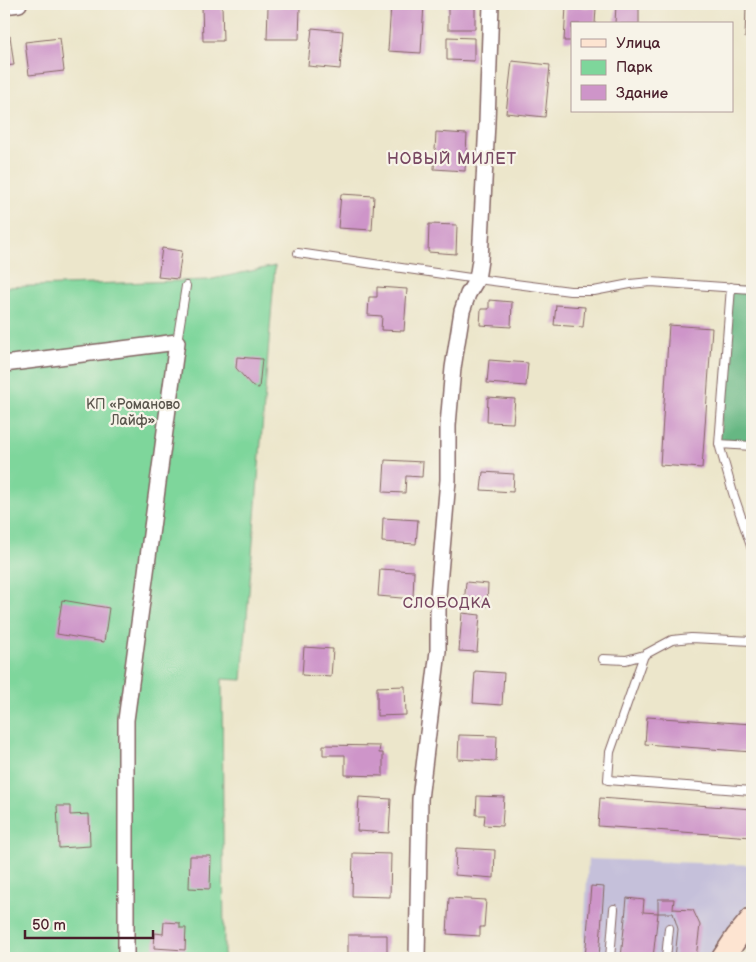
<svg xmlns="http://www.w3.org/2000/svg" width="756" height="962" font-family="'Balsamiq Sans',sans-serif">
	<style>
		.industrial { fill: #c5c0da }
		.green { fill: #7ed69b; stroke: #647a63 }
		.forest { fill: #66b783; stroke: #586b57 }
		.building { fill: #ce95c9 }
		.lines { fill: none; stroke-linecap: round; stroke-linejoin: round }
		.lane-casing { stroke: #836563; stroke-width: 10 }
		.street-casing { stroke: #836563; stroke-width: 18 }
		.secondary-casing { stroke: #836563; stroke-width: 25 }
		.lane { stroke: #fff; stroke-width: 8 }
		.street { stroke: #fff; stroke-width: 15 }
		.secondary { stroke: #fde4d1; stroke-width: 22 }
		.labels { text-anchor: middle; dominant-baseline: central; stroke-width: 4.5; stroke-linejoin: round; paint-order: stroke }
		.park-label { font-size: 14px; fill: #5a564d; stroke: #f7f3e8 }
		.neighbourhood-label { font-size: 15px; letter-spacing: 1px; fill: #784862; stroke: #f7f3e8 }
		.quarter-label { font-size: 16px; letter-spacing: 1px; fill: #784862; stroke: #f7f3e8 }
	</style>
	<rect width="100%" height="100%" fill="#f7f3e8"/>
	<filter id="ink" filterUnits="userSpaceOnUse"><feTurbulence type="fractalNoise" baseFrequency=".02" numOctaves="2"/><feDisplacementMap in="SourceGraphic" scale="10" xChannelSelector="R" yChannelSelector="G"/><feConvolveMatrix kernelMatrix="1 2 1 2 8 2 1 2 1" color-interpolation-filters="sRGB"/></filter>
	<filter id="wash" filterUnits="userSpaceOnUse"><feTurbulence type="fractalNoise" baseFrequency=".0096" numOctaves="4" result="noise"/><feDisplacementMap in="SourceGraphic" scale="20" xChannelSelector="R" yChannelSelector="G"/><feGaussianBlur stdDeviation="1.12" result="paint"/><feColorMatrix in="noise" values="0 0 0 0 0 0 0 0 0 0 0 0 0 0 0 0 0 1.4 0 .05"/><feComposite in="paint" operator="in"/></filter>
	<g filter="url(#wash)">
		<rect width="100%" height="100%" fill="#ece6cb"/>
		<path class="industrial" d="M588,859L752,865V899L723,934L709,958H583Z"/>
		<path class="green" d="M275,266L242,680L222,679L224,958H4V287L208,280Z"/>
		<path class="forest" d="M731,287L752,289V446L719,444Z"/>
		<g id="blocks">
			<path class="building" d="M391,4H424L421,53L388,51Z
				M448,4H475V29H448Z
				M616,4H639V24H615Z
				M222,5L223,41H203L202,6Z
				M746,5H752V38H745Z
				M566,6L596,8L595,24H572V41H564Z
				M268,7H300L299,39H267Z
				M312,28L343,31L340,69L308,66Z
				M10,36L14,65L4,66V37Z
				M447,37L474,38V61L447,60Z
				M60,38L64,71L29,75L25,42Z
				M512,61L550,65L545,117L506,113Z
				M436,132L467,134L465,171L434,169Z
				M341,194L374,196L372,230L338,228Z
				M429,224L457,225L456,254L428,252Z
				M162,248L182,251L178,279L158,277Z
				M377,287L407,289L404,331L381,330L382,316L368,315L369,297H377Z
				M489,300L512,302L511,327L480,325L481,309H489Z
				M556,305L585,307L583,327L554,325Z
				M669,325L712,328L702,468L660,465Z
				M237,357L262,359L259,388L253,387L236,368Z
				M489,360L528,363L526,386L487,383Z
				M488,397L515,399L513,423L487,422Z
				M385,460L423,462L422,477L406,476L405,493L383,492Z
				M483,472L514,474L513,492L481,490Z
				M383,518L418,520L416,544L382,542Z
				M380,569L414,571L413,599L378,596Z
				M466,582L488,584L487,606L464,605Z
				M62,600L109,608L104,642L57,634Z
				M462,613L480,615L477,652L459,651Z
				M304,647L333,649L331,677L302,675Z
				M475,671L504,673L502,705L473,703Z
				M405,686L406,715L377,716V687Z
				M647,717L752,724V752L645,744Z
				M459,735L497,736L496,761L458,759Z
				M323,745L380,746L379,753H383V776L345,775V755H323Z
				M477,796L504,797L502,826L484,825L485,815H476Z
				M359,797L391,799L389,833L357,831Z
				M600,798L752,809V837L598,826Z
				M57,806H70V815L89,814L90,846L59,848Z
				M456,848L495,850L494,878L455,875Z
				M353,853L391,854L390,897L352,896Z
				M190,856H211L210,889L189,888Z
				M591,886L604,887L599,958H585Z
				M449,898L486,900L484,927H480V936L447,934Z
				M627,898L644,900L643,912L658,913L653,958H621Z
				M658,899H674L673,909L693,910L700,925L696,958H675L678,929L673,913H658Z
				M164,922L180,923V928H186L185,950L154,948L155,933L163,934Z
				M348,935H387V958H348Z"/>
		</g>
	</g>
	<g filter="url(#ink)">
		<use href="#blocks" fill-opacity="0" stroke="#836563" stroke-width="1"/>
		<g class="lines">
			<defs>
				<path id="lane" d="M298,253L477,279L570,291H594L630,284L651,282L752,289
					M731,287L719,444L733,493L752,549
					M177,342L186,286
					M719,444L752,446
					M644,655L610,752L608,780L752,791
					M603,659L626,660L644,655L672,640L691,638L752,641
					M610,958L614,909
					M666,958L669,928"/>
				<path id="street" d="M4,6L19,4
					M4,364L177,342L126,720V958
					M417,958L420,799L438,651V596L448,480V425L453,368L462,311L468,294L477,279L480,260L487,122L491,4"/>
				<path id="secondary" d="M723,958L737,937L752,919"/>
			</defs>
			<use href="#lane" class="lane-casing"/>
			<use href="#street" class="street-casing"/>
			<use href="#secondary" class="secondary-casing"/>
			<use href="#lane" class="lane"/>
			<use href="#street" class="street"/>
			<use href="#secondary" class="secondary"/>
		</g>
	</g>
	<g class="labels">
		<g class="park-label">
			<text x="133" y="404">КП «Романово<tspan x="133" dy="16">Лайф»</tspan></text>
		</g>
		<g class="neighbourhood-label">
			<text x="447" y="603">СЛОБОДКА</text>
		</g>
		<g class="quarter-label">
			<text x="452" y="159">НОВЫЙ МИЛЕТ</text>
		</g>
	</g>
	<rect width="756" height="962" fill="none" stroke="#f7f3e8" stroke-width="20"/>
	<rect x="571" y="22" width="162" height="90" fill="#f7f3e8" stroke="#b29e9c"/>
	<rect x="581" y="39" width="25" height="8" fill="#fde4d1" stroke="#b29e9c"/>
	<text x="616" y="48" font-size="15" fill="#4a1f2b">Улица</text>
	<rect x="581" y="60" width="25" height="15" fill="#7ed69b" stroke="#b29e9c"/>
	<text x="616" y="72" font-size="15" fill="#4a1f2b">Парк</text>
	<rect x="581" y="85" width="25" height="15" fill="#ce95c9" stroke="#b29e9c"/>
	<text x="616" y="98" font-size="15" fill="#4a1f2b">Здание</text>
	<path d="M25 930v8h128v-8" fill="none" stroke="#4a1f2b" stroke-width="2.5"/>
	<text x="32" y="930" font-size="15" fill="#4a1f2b" stroke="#f7f3e8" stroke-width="4" paint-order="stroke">50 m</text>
</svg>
